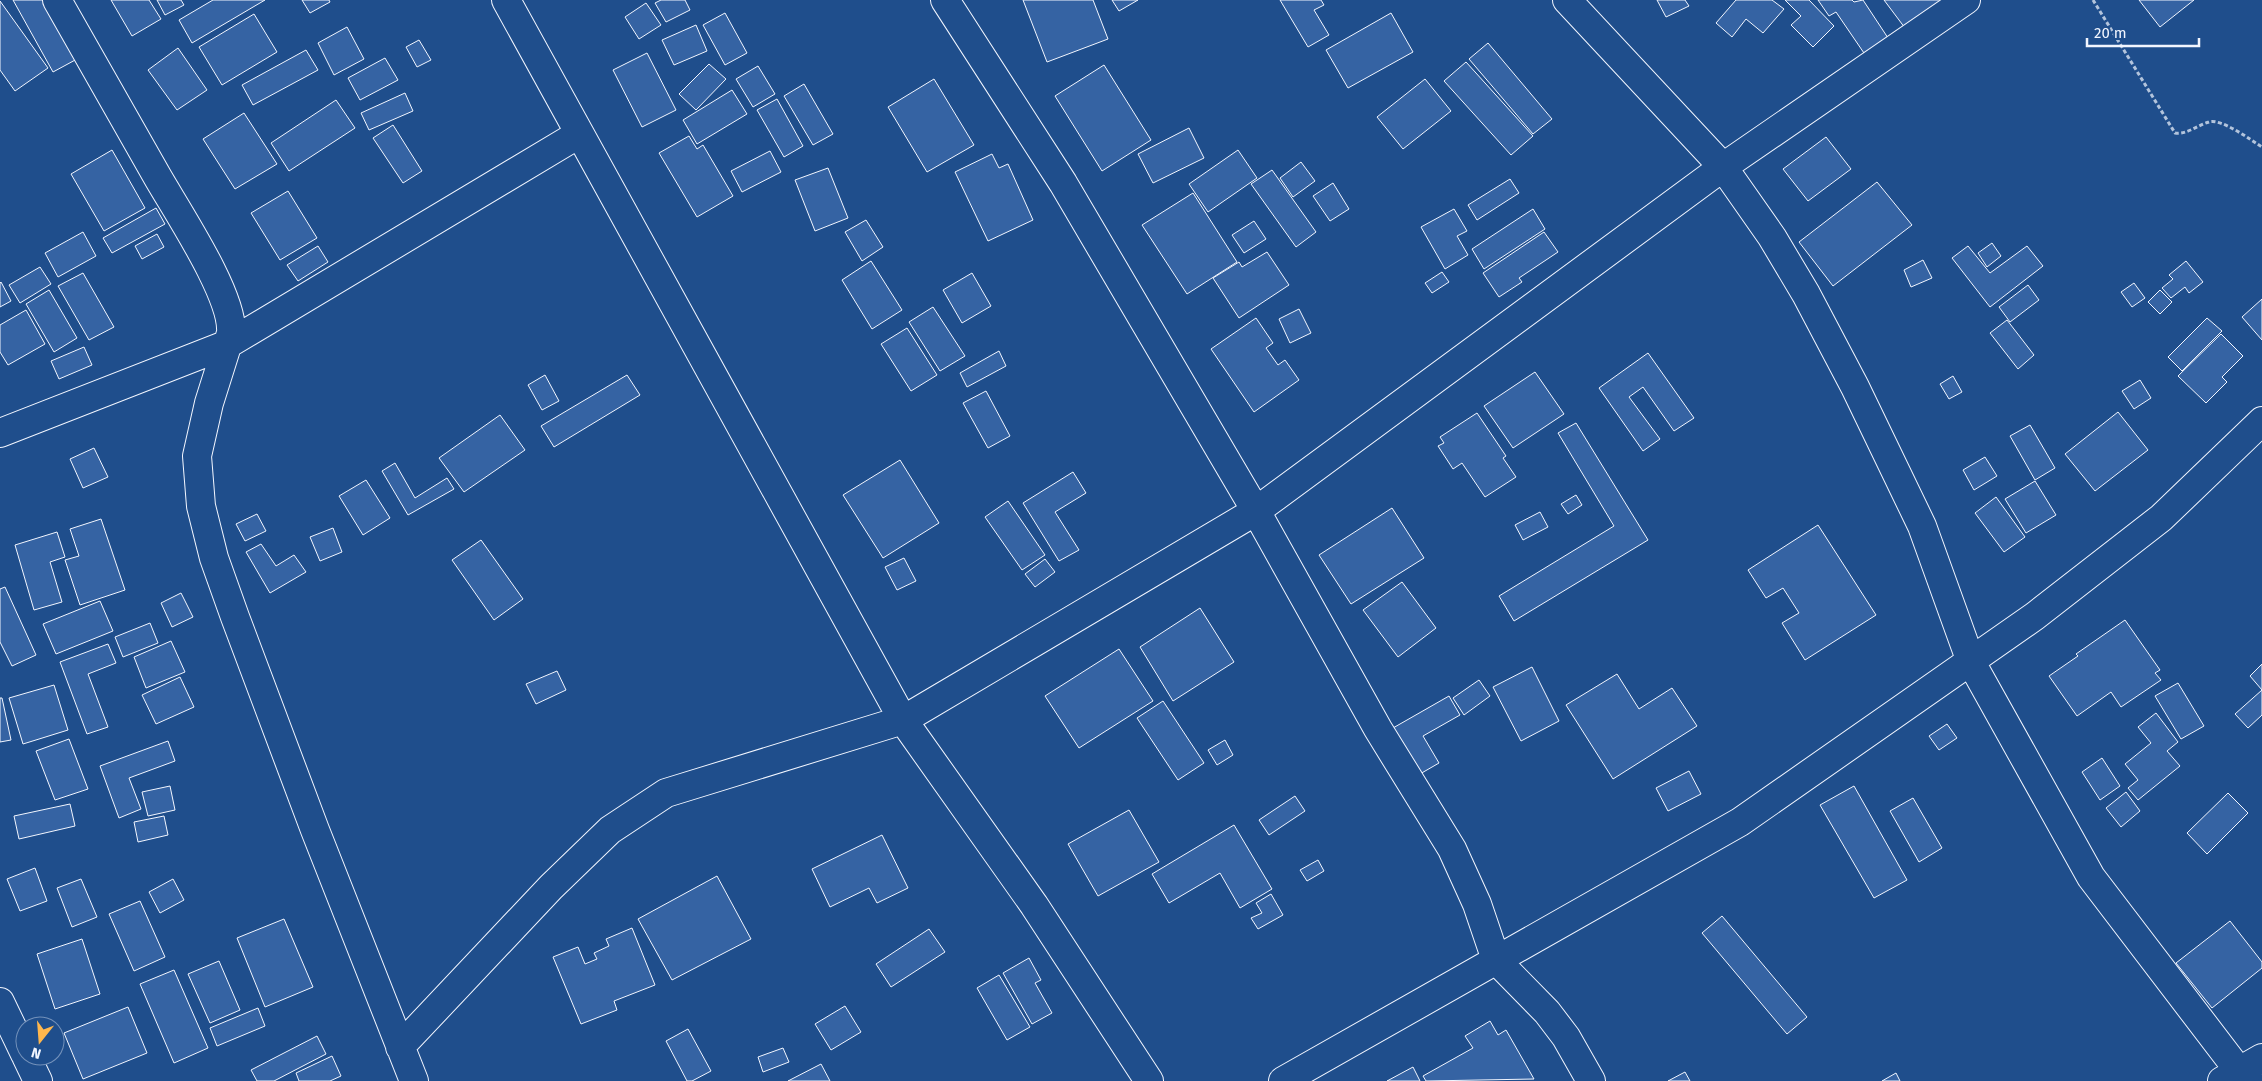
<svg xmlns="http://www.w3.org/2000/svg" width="2262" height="1081" font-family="'Fira Sans',sans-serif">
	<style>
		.building { fill: #3563a3; stroke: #f2f6ff }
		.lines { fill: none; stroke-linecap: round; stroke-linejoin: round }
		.street-casing { stroke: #f2f6ff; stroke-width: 30 }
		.path { stroke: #b3c4dc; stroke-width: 3; stroke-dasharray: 4 2.5; stroke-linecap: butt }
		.street { stroke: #1f4e8c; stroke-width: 28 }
	</style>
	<rect width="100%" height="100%" fill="#1f4e8c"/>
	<path class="building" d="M13,0H45L77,59L53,72Z
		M111,0H149L161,19L132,36Z
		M157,0H181L184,5L165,15Z
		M213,0H265L192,43L179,20Z
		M302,0H329L330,2L310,13Z
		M661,0H685L690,10L666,22L655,3Z
		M1023,0H1093L1108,39L1047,62Z
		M1112,0H1138L1119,11Z
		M1280,0H1321L1324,5L1314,10L1329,35L1308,47Z
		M1657,0H1685L1689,6L1666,17Z
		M1736,0H1772L1784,9L1763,33L1746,19L1732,37L1716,23Z
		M1785,0H1809L1834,26L1813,47L1791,25L1801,16Z
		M1818,0H1852L1854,2L1863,0L1890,41L1866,56L1836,12L1829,16Z
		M1884,0H1943L1905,28Z
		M2139,0H2194L2160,27Z
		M0,1L48,68L15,91L0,70Z
		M646,3L661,25L639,39L625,17Z
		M725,13L747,53L725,65L703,25Z
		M1391,13L1413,52L1348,88L1326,50Z
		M254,14L277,52L222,85L199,47Z
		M696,25L707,51L674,65L662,40Z
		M347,27L364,59L334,75L318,43Z
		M419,40L431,60L417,67L406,47Z
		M1488,43L1552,119L1533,134L1469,59Z
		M178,48L207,90L177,110L148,70Z
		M306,50L318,70L253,105L242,85Z
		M647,53L676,110L642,127L613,70Z
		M385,58L398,80L360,100L348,78Z
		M1466,62L1533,136L1511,155L1444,81Z
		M709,64L726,79L696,110L679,94Z
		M1104,65L1151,140L1102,171L1055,96Z
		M758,66L775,94L753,107L736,79Z
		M934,79L974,145L927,172L888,107Z
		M1425,79L1451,111L1403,149L1377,117Z
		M804,84L833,134L813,145L784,96Z
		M732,90L747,114L697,144L683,120Z
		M405,93L413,111L369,130L361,113Z
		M777,99L803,146L784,157L757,110Z
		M336,100L355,128L289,171L271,143Z
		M244,113L277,164L235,189L203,139Z
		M393,125L422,171L403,183L373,138Z
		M1189,128L1204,158L1153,183L1138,154Z
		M689,136L697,149L703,145L733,196L697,217L659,153Z
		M1826,137L1851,169L1808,201L1783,169Z
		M112,150L145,208L104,231L71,174Z
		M1238,150L1257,178L1208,212L1189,184Z
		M770,151L781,172L742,192L731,171Z
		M992,154L999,168L1008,164L1033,220L988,241L955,172Z
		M1301,162L1315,181L1293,197L1280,178Z
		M828,168L848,218L815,231L795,180Z
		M1272,170L1316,232L1296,247L1251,184Z
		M1510,179L1519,193L1477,220L1468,205Z
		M1877,182L1912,225L1833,286L1799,242Z
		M1333,183L1349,209L1330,221L1313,196Z
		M288,191L317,238L280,260L251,213Z
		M1193,193L1237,262L1187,294L1142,225Z
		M156,208L165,224L112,253L103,238Z
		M1454,209L1467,231L1457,236L1468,255L1445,269L1421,227Z
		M1533,209L1545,229L1484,269L1472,249Z
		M866,220L883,247L862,261L845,232Z
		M1254,221L1266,239L1244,253L1232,235Z
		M83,232L96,256L58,277L45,253Z
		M1544,232L1558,252L1519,278L1522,282L1499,297L1483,273Z
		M157,234L164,247L142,259L135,246Z
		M1992,243L2001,256L1987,267L1978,253Z
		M318,246L328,262L298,281L287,265Z
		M1968,246L1990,273L2027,246L2043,266L1990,307L1952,258Z
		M1267,252L1289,285L1239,318L1213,278L1239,262L1242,267Z
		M1923,260L1932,278L1911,287L1904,270Z
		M871,261L902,310L872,329L842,280Z
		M2186,261L2203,282L2189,293L2185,287L2171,298L2162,288L2173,279L2169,275Z
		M40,267L51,284L20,303L9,285Z
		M1442,272L1449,282L1432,293L1425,283Z
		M83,273L114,327L89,340L58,286Z
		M972,273L991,306L962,323L943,290Z
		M1,282L11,301L0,307V283Z
		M2134,283L2145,298L2132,307L2121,292Z
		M2028,285L2039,300L2010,322L1999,307Z
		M49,290L77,338L54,352L26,304Z
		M2160,290L2172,302L2160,314L2148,302Z
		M2262,299V340L2242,317Z
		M933,307L965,356L940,371L909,322Z
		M1299,309L1311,333L1290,343L1279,319Z
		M26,310L45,344L8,365L0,352V325Z
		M1256,318L1273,343L1266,348L1278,365L1285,360L1299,380L1254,412L1211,349Z
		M2207,318L2222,331L2182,371L2168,357Z
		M2007,320L2034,355L2018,369L1990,333Z
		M907,328L937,375L911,391L881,344Z
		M2221,334L2243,356L2222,377L2227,382L2206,403L2178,376Z
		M84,347L92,365L59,379L51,361Z
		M999,351L1006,366L967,387L960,373Z
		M1648,353L1694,418L1674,431L1643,387L1629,397L1660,439L1643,451L1599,388Z
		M1535,372L1564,414L1513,448L1484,406Z
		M545,375L559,401L542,410L528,385Z
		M627,375L640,395L554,447L541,426Z
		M1953,376L1962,392L1949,399L1940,384Z
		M2140,380L2151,398L2134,409L2122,391Z
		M986,391L1010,436L988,448L963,403Z
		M2118,412L2148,450L2095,491L2065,454Z
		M1477,413L1506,456L1503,458L1516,477L1485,497L1462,463L1453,469L1438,446L1444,443L1440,437Z
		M500,415L525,450L464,492L439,458Z
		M1576,423L1648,540L1514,621L1499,596L1614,526L1558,433Z
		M2030,425L2055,468L2035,480L2010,436Z
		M94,448L108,477L83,488L70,459Z
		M1985,457L1997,476L1974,490L1963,470Z
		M900,460L939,523L883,558L843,495Z
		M395,463L415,498L447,478L454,489L408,515L382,471Z
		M1073,472L1086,493L1055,512L1079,550L1059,561L1023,503Z
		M366,480L390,518L363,535L339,496Z
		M2035,481L2056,515L2026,533L2005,499Z
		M1576,495L1582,505L1568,514L1561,504Z
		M1996,497L2025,537L2004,552L1975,513Z
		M1008,501L1045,555L1022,570L985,517Z
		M1392,508L1424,558L1351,604L1319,555Z
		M1540,512L1548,527L1523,540L1515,525Z
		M257,514L266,531L245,541L236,524Z
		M101,519L125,590L80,605L65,560L79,556L70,529Z
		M1818,525L1876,615L1805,660L1782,623L1799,613L1783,588L1766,598L1748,570Z
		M333,528L342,552L320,561L310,537Z
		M57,532L65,557L50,562L62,602L34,610L15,545Z
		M481,540L523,599L494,620L452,560Z
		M261,544L276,566L294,555L306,572L270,593L246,552Z
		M904,558L916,581L897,590L885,567Z
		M1045,559L1055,572L1035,587L1025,574Z
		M1402,582L1436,628L1398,657L1363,610Z
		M5,587L36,655L12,666L0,642V589Z
		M181,593L193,617L172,627L161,603Z
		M100,601L113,631L56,654L43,624Z
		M1200,608L1234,662L1173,701L1140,647Z
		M2125,620L2160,670L2155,673L2161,680L2121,707L2111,692L2077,716L2049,676L2078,656L2076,654Z
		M150,623L158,643L123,657L115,637Z
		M171,641L185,672L146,688L134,657Z
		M108,644L116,663L88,674L108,727L87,734L60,662Z
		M1119,649L1153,701L1079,748L1045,696Z
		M2262,664V715L2248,728L2235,714L2262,690L2250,676Z
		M1532,667L1559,721L1521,741L1493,687Z
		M557,671L566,690L536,704L526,684Z
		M1617,674L1639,709L1672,688L1697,726L1613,779L1566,705Z
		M180,677L194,707L156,724L142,695Z
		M1479,680L1490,696L1464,715L1453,698Z
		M2178,683L2204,726L2181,739L2155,696Z
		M54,685L68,730L23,744L9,698Z
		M1449,696L1460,715L1423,736L1439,763L1413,778L1386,732Z
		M0,698H2L11,740L0,742Z
		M1163,701L1204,763L1178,780L1137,718Z
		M2156,713L2178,742L2167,751L2180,766L2138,800L2128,788L2138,780L2125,764L2151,743L2138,727Z
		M1947,724L1957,738L1939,750L1929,736Z
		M69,739L88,789L55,800L36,751Z
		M1225,740L1233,755L1217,765L1208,750Z
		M168,741L175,761L129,778L141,809L119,818L100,766Z
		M2102,758L2120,786L2100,800L2082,772Z
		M1689,771L1701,794L1668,811L1656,788Z
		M170,786L175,810L148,816L142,792Z
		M1854,786L1907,880L1874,898L1820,805Z
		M2126,792L2140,811L2121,827L2106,808Z
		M2228,793L2248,813L2207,854L2187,833Z
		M1295,796L1305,811L1269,835L1259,820Z
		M1913,798L1942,848L1919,862L1890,811Z
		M70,804L75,826L19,839L14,816Z
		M1129,810L1159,862L1098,896L1068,844Z
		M164,816L168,835L138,842L134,822Z
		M1234,825L1272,889L1240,908L1220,873L1169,903L1152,874Z
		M882,835L908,888L877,903L869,888L830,907L812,869Z
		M1318,860L1324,871L1307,881L1300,870Z
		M35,868L47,901L20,911L7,879Z
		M717,876L751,939L672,980L638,919Z
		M81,879L97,917L72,927L57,888Z
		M173,879L184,900L160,913L149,892Z
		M1271,894L1283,915L1258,929L1251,918L1262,913L1256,903Z
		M140,901L165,957L134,971L109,914Z
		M1722,916L1807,1017L1787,1034L1702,933Z
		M284,919L313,987L265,1007L237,938Z
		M2230,921L2262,962V968L2212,1008L2176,963Z
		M632,928L655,985L614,1001L617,1010L581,1024L553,957L578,947L585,964L597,959L594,953L609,946L606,939Z
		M929,929L945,952L891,987L876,964Z
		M82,939L100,994L55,1009L37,954Z
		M1029,958L1041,980L1035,983L1052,1013L1032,1024L1003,973Z
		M219,961L240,1010L210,1023L188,974Z
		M174,970L208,1048L174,1063L140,984Z
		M999,975L1030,1027L1007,1040L977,988Z
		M845,1006L861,1032L831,1050L815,1024Z
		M128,1007L147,1053L83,1079L64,1033Z
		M258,1008L265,1026L217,1046L210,1028Z
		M1490,1021L1498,1035L1506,1030L1534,1079L1426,1081L1423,1076L1473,1048L1465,1036Z
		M688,1029L711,1071L692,1081H687L666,1041Z
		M317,1036L326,1054L274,1081H257L251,1070Z
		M783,1048L789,1062L763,1072L758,1057Z
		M332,1056L341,1076L330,1081H299L296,1073Z
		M821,1064L830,1081H788Z
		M1413,1067L1420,1081H1387Z
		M1685,1072L1690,1081H1668Z
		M1896,1073L1900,1081H1882Z"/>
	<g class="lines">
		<defs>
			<path id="street" d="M57,0C90,59 124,117 157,176C177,211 234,296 231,333L209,403L197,456L201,506L214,558L235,617L315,830L414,1081
				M506,0L903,720L1034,905L1149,1081
				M945,0L1063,183L1256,511L1378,729L1452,849L1477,904L1496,960L1547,1012L1566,1037L1591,1081
				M1567,0L1723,167L1772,237L1806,294L1855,387L1922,526L1971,662L2091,877L2239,1071L2250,1081
				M0,433L228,344L579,134
				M0,1002L25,1054
				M400,1047L551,887L610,830L666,793L903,720L1256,511L1723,167L1966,0
				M26,1056L38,1081
				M1283,1081L1740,822L2035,616L2161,518L2262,421
				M2222,1081L2262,1058"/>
		</defs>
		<use href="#street" class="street-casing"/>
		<path class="path" d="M2093,0L2175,133C2186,135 2198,125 2209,122C2221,118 2251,140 2262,147"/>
		<use href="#street" class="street"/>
	</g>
	<g transform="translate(40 1041) rotate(197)"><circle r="24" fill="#1f4e8c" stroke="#7391ba"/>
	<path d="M0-4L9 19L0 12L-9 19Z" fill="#ffb74d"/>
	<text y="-8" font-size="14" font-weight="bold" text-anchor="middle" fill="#f2f6ff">N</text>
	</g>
	<path d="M2087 38v8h112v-8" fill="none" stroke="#f2f6ff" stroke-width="2.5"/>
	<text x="2094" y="38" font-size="15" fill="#f2f6ff" stroke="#1f4e8c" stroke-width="4" paint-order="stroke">20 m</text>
</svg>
